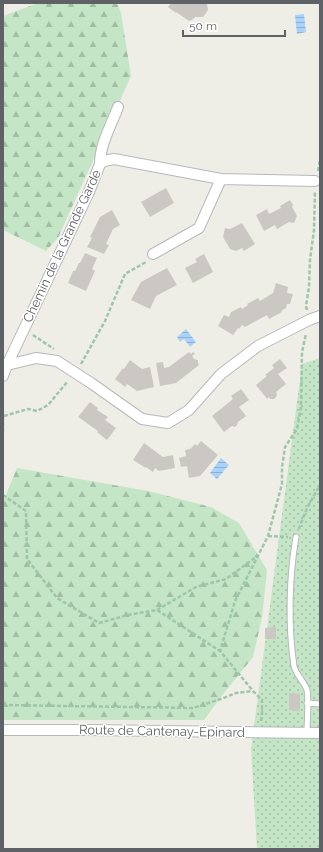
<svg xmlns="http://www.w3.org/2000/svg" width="323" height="852" font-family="Raleway,sans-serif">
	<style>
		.grass { fill: url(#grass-dots) }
		.forest { fill: url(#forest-firs) }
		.water { fill: url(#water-rules) }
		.building { fill: #cbc8c3 }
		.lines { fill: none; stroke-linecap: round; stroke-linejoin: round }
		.service-casing { stroke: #b6b8bc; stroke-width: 7 }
		.minor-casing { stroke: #b6b8bc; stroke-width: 12 }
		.path { stroke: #9dc6ab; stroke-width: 2.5; stroke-dasharray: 4 2; stroke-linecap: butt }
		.service { stroke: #fff; stroke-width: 5 }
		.minor { stroke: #fff; stroke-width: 10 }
		.labels { text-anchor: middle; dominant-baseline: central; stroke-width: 3; stroke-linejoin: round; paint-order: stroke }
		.street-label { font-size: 13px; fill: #5e6166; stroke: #fff }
	</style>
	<defs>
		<pattern id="grass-dots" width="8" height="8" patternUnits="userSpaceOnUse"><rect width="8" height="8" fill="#c4e6c6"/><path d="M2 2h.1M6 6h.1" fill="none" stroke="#a2bea5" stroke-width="1.8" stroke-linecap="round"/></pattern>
		<pattern id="forest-firs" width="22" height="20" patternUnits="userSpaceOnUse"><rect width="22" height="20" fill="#c4e6c6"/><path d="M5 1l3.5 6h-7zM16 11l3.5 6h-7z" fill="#a2bea5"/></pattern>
		<pattern id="water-rules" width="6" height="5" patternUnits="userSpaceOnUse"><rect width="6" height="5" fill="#aad3fb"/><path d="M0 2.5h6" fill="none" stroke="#8eafcf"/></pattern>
	</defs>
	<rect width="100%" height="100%" fill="#efeee6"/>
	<path class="grass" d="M320,358V849H257L251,749L302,364Z"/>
	<path class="forest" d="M38,3H117L121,13L131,76L58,238L46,251L3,230V16Z
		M17,468L148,491L211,507L239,523L267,570L262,618L253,657L224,693L204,720H3V502Z"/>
	<path class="water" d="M304,14L306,32L297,34L295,15Z
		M186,329L196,342L190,347L184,339L180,342L177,337Z
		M221,458L229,465L217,479L210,473Z"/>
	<path class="building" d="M171,3H207L208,10L203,17H195L192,20L189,21L176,12V13L168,7Z
		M166,188L174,203L150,217L141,202Z
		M290,200L293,205L292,207L297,216L294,223L289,222L277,229L275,225L264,231L256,215L267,209L269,214L281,208L280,206Z
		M112,210L120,225L113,229L106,244L109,245L104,254L87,247L92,238L90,237L100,217Z
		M242,223L255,244L244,251L242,248L236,251L230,249L223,237L225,228L230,229Z
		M85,253L97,258L92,269L95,271L86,291L68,283L73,271H75L79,263H80Z
		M204,254L213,272L193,283L185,268L197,262L195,259Z
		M167,268L177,285L156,296L150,309L131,300L141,282Z
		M276,283L288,287L287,293L293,294L290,304H287L286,308L281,311L282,312L269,319L267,315L245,327L242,325L239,329L238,328L233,335L218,326L224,315L229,317L231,312L241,307L242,309L248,305L247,304L258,298L260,301L273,293Z
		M189,352L191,354L193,352L195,354L192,356L194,359L198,360V363L199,365L176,383L160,386L156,363L163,362L164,368L169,367Z
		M280,359L287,368L278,374L286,384L276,392L277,394L276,397L274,399H270L269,397L267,399L256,385L267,376L265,375L274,368L272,365Z
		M130,360L142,369L150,367L154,387L137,391L127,384L125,387L115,379L123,368L124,369Z
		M241,389L249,400L239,407L246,416L238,422L237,425L235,427L232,426L224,432L212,416L233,399L231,396Z
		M90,402L98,408L97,410L108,417L105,420L116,428L107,440L97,432L98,431L78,417Z
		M201,441L218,455L200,476L189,478L187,466L181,467L179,458L186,456L185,450L190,449L195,444L197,446Z
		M144,443L163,457L173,455L175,468L159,471L155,468L153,472L146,467V468L133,460Z
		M276,627V639H265V628Z
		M289,693L300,694V711L289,710Z"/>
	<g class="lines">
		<defs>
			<path id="service" d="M296,537C289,576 288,627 294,666C296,675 304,681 307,690C309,701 307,721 307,733
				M307,703L320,704"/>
			<path id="minor" d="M100,164C100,144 111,126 118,107
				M153,254L199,228L221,179
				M7,365L36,358L57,361L91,383L142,419L168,423L189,410L221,374L258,346L309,320L320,316
				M3,376L7,365L89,192L100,164L104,161L114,159L221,179L315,181
				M3,730H89L320,733"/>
		</defs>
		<use href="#service" class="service-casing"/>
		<use href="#minor" class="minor-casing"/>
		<path class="path" d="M318,171L320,160
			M307,310L306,306L309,287L310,260L314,230L315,191
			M33,335L54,349
			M81,364L105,321L125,274L146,262
			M3,416V432
			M4,416L28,409L37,411L48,405L68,381
			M3,495L26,511L27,559L57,598L99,623L128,615L157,610L220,651
			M299,529C304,514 311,499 320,486
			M268,536L288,537
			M157,610L196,587L226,579L256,557
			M3,705L193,708L221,699L236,693L252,691
			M261,721L262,713V700L253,691L220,651L235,601L268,536L282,484V467L285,447L297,429L301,407L302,352L306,334"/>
		<use href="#service" class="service"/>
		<use href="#minor" class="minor"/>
	</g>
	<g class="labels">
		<g class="street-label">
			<text transform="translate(62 246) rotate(-65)">Chemin de la Grande Garde</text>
			<text transform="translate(162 731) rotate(1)">Route de Cantenay-Épinard</text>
		</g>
	</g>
	<rect width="323" height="852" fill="none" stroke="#5e6166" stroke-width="8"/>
	<path d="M183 30v6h102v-6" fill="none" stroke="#5e6166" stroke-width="2"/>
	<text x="189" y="30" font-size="12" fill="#5e6166" stroke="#ffffff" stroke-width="3" paint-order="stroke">50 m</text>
</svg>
